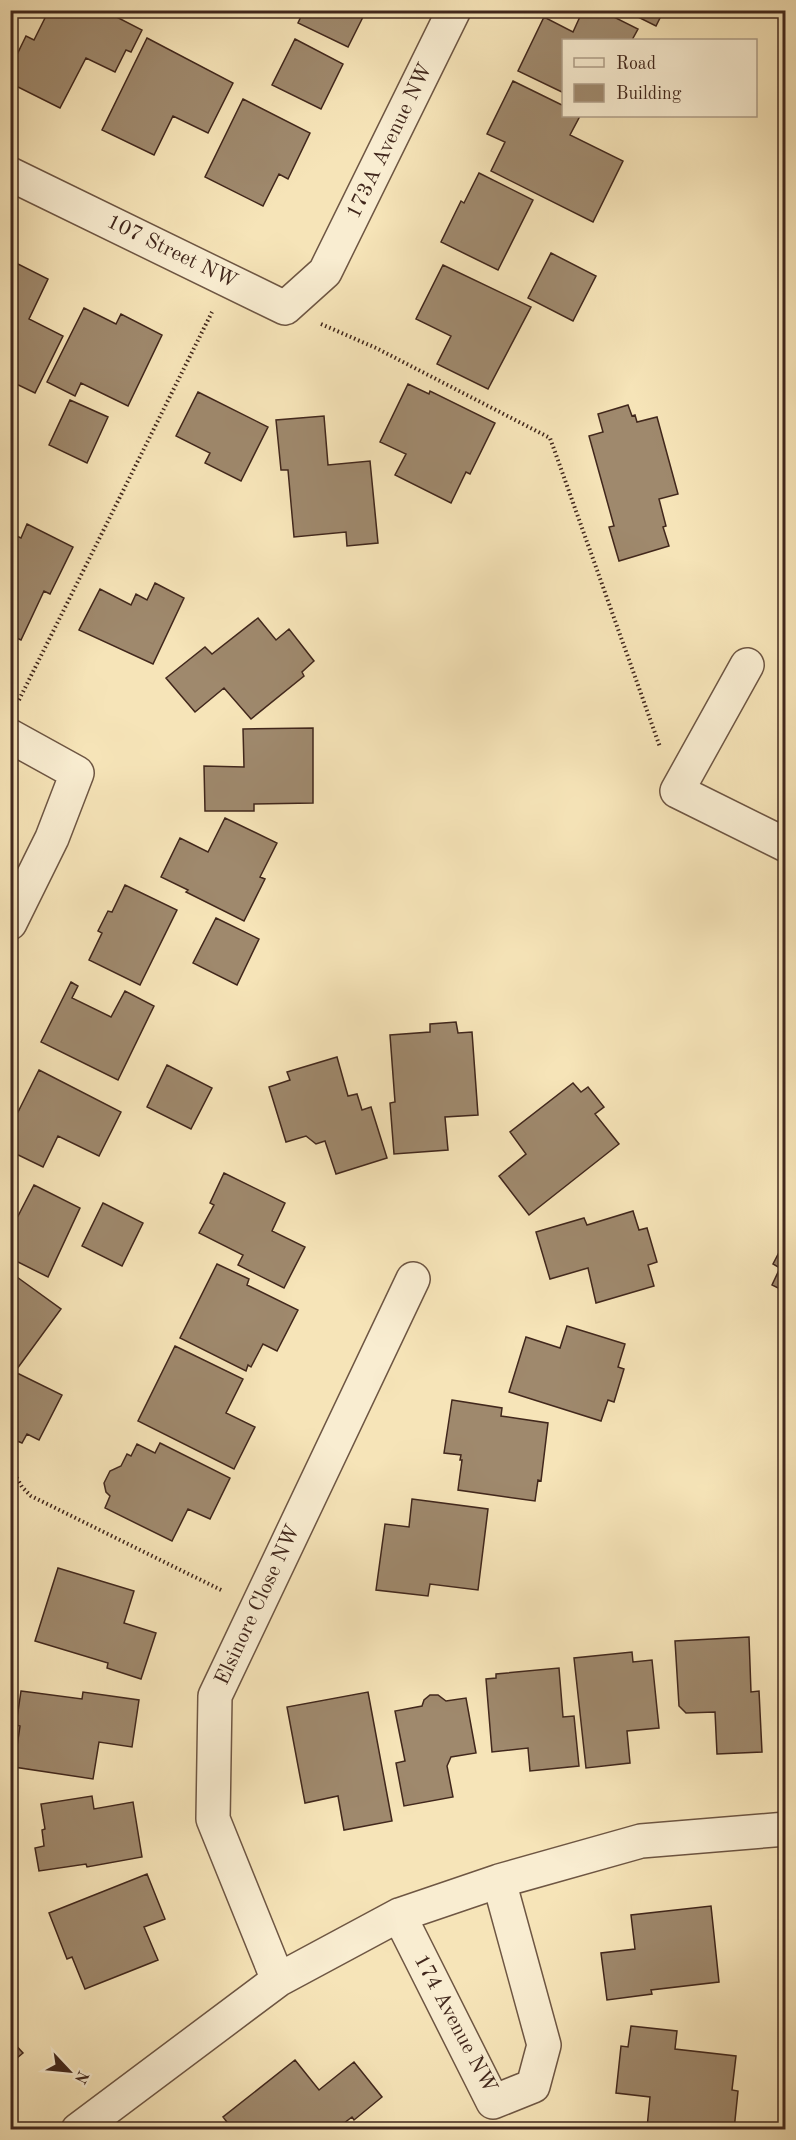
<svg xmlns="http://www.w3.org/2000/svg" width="796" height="2140" font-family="'Old Standard TT',serif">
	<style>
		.building { fill: #9f896d; stroke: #41271c; stroke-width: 1.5 }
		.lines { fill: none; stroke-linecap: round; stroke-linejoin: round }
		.minor-casing { stroke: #6e5643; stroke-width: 36 }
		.path { stroke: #41271c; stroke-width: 4; stroke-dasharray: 1.5 3; stroke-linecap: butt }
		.minor { stroke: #f9edd1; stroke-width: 33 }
		.labels { text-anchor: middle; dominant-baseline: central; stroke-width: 5; stroke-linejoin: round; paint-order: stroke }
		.street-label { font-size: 21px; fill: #41271c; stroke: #f9edd1 }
	</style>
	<rect width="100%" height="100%" fill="#f6e4b8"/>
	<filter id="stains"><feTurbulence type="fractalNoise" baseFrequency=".00333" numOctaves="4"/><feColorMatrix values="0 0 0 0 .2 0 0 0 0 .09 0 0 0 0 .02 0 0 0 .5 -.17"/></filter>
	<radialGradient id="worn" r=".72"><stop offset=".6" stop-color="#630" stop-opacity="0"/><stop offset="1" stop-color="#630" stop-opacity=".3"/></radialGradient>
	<path class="building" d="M49,10H103L142,30L131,52L126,50L115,72L86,58L60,108L10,83V69L26,36L34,40Z
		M304,10H371L370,12L366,11L348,47L298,23Z
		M583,10H600L638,29L632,40H564V93L518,71L544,17L573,32Z
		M624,10H664L656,26Z
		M147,38L233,83L208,133L173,116L154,155L102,130Z
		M295,39L343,64L321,109L272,85Z
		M513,81L564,106V116H580L570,135L623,161L593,222L491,171L505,142L487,134Z
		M243,99L310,133L288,179L279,174L263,206L205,177Z
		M479,173L533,200L498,270L441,242L461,201L464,203Z
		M551,253L596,276L573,321L528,298Z
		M10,260L48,279L29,319L63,336L35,393L10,381Z
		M443,265L531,307L488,389L437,364L451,336L416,319Z
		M84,308L116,324L121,314L162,335L128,406L81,383L75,396L47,382Z
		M408,384L429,394L430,391L495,423L470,474L466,472L451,503L395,475L406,454L380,442Z
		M198,392L268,427L241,481L205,463L210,453L176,436Z
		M70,400L108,417L87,463L49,445Z
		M628,405L632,416L635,415L637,422L657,417L678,494L659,499L666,526L663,527L669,546L619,561L609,527L614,526L589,436L603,432L598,414Z
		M324,416L328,465L370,461L378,543L347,546L346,532L294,537L288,470H281L276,420Z
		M27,524L73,547L50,594L44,591L21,640L10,635V533L21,538Z
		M155,583L184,598L153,664L79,630L100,589L131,605L136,594L147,600Z
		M258,618L276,640L289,629L314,661L302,672L304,676L251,719L224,688L195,712L166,678L205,647L212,654Z
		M313,728V803L254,804V811H205L204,766L244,767L243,729Z
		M225,818L277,843L260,877L265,879L244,921L186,892L188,890L161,877L180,838L208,852Z
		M125,885L177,910L140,985L89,960L102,933L98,931L108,911L112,912Z
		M216,918L259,939L237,985L193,963Z
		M71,982L78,986L72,998L111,1017L125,991L154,1006L118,1080L41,1042Z
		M456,1022L458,1033L472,1032L478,1115L445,1117L448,1150L394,1154L390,1103L395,1102L390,1035L430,1032V1024Z
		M337,1057L348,1096L357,1094L362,1110L371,1107L387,1158L336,1174L325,1141L316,1144L306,1136L286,1142L269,1087L290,1080L287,1072Z
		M167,1065L212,1088L191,1129L147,1107Z
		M39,1070L121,1112L99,1156L58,1136L43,1167L10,1151V1110L17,1114Z
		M573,1083L581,1092L588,1087L604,1107L595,1114L619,1144L529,1215L499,1176L526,1154L510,1132Z
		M224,1173L285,1203L272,1231L305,1247L284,1288L238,1265L243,1255L199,1233L214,1205L210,1203Z
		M34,1185L80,1208L48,1277L10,1258V1213L18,1216Z
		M103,1203L143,1223L122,1266L82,1246Z
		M633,1211L639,1230L647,1228L657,1262L648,1265L654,1286L596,1303L588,1268L550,1279L536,1232L584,1218L587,1225Z
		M786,1239V1292L772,1285L780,1268L773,1264Z
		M217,1264L249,1279L247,1285L298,1310L277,1351L263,1344L251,1367L248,1365L246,1371L180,1338Z
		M10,1272L61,1309L14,1373L10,1371Z
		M567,1326L625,1344L618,1367L624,1369L614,1402L608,1400L601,1421L509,1392L526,1337L560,1348Z
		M175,1346L243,1379L226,1413L255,1427L234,1469L138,1421Z
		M17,1373L62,1395L39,1440L27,1434L22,1443L10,1438V1386Z
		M452,1400L502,1408L501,1416L548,1423L541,1481L538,1480L535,1501L458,1490L462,1460H460L461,1455L444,1453Z
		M160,1443L230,1478L210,1519L188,1509L172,1541L105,1508L110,1496L106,1492L104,1483L110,1471L121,1466L127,1454L131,1456L137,1444L155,1453Z
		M412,1499L488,1509L478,1590L430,1584L428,1596L376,1590L385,1524L409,1527Z
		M58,1568L134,1591L124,1623L156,1633L141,1679L107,1668L108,1663L35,1641Z
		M749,1637L751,1692L759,1691L762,1752L717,1754L715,1712L686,1713L679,1706L675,1641Z
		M632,1652L633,1662L652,1660L659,1728L627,1731L630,1763L586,1768L574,1658Z
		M559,1668L563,1717L574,1716L579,1766L530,1771L528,1748L492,1752L486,1679L496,1678V1674Z
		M21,1691L82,1699L83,1692L139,1700L132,1747L99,1742L93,1779L14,1767L20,1726L16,1725Z
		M368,1692L392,1821L344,1830L338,1796L305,1803L287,1707Z
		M430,1695H438L446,1701L466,1698L476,1753L451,1757L447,1766L453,1797L404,1806L396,1763L405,1761L395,1711L422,1706L424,1700Z
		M92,1796L94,1809L133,1802L142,1857L87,1867L86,1864L39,1871L35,1848L44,1846L42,1830L45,1829L41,1804Z
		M147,1874L165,1919L144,1927L158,1960L85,1989L72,1957L67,1959L49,1913Z
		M711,1906L719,1982L651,1990L652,1994L607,2000L601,1953L635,1949L631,1915Z
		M631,2026L677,2031L675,2049L736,2056L732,2090L738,2091L734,2130L647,2128L650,2097L616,2093L621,2046L628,2047Z
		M10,2039L23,2053L10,2064Z
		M295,2060L319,2090L354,2062L382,2097L354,2120L352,2117L335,2130H233L223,2117Z"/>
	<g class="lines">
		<defs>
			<path id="minor" d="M10,174L285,308L325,272L454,10
				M747,665L677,791L786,845
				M10,736L77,773L52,838L10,923
				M399,1915L493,2102L533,2086L544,2045L499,1881
				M278,1980L213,1819L215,1696L413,1279
				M78,2130L278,1980L399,1915L499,1881L641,1841L786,1829"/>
		</defs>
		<use href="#minor" class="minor-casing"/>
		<path class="path" d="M321,324L376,348L550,438L660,747
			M19,700L212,312
			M10,1466L22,1487L31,1496L223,1591"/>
		<use href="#minor" class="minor"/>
	</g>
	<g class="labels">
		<g class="street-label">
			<text transform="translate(390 141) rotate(-64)">173A Avenue NW</text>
			<text transform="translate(172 252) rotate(26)">107 Street NW</text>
			<text transform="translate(258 1605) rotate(-65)">Elsinore Close NW</text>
			<text transform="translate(455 2024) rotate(62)">174 Avenue NW</text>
		</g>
	</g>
	<rect width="796" height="2140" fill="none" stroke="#f6e4b8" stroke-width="36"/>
	<rect x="12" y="12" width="772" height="2116" fill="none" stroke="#41271c" stroke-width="3"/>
	<rect x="18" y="18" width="760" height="2104" fill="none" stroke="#41271c" stroke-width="1.5"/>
	<rect x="562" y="39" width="195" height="78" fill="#f9edd1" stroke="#af9e89" stroke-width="1.5"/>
	<rect x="574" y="58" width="30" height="9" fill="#f9edd1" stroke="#af9e89" stroke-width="1.5"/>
	<text x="616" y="69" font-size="18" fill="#41271c">Road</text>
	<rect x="574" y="84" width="30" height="18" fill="#9f896d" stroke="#af9e89" stroke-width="1.5"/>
	<text x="616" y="99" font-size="18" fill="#41271c">Building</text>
	<g transform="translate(69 2071) rotate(116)" stroke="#f9edd1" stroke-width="4.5" paint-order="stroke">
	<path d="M0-4.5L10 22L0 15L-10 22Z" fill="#41271c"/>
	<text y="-9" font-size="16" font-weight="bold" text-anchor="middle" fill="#41271c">N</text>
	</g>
	<rect width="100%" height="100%" filter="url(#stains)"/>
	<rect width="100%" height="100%" fill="url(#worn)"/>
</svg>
